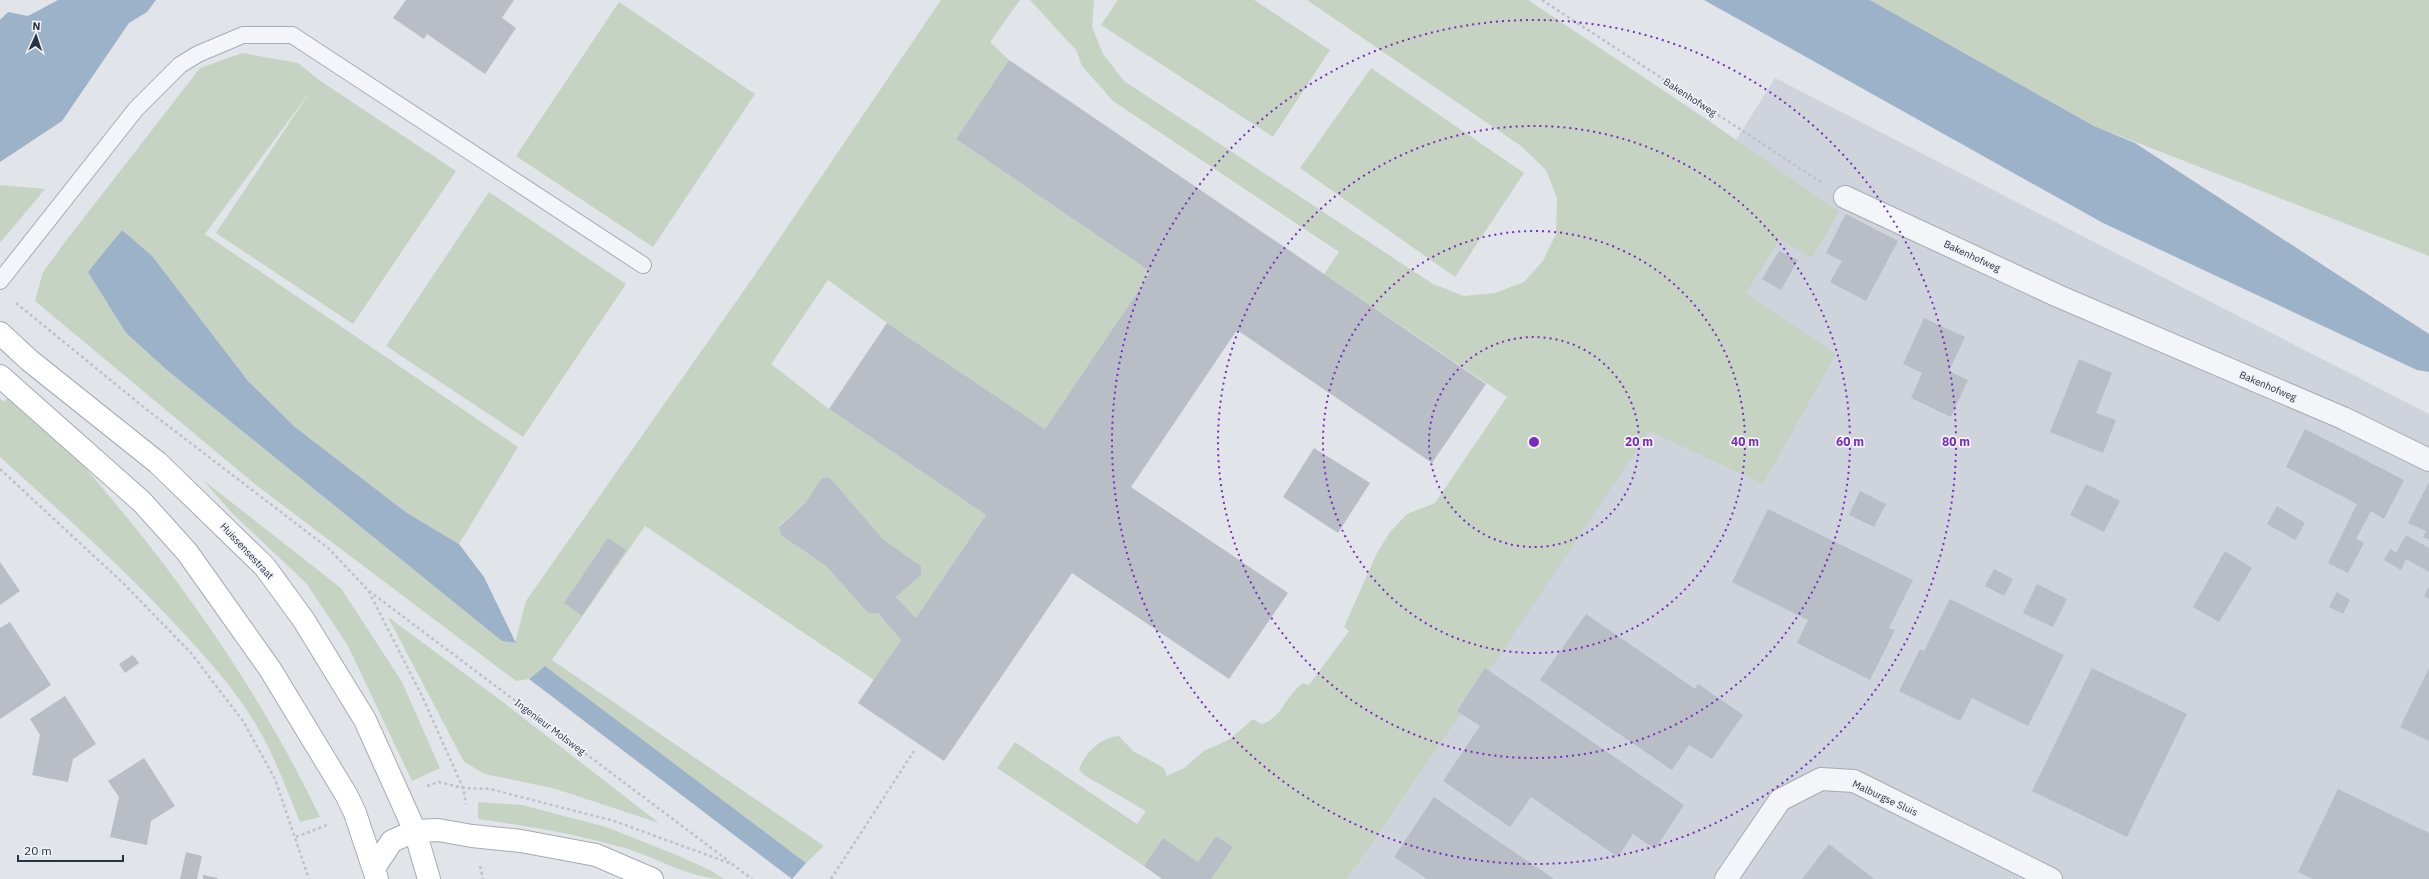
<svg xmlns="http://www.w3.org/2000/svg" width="2429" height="879" font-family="'IBM Plex Sans',sans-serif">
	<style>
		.built { fill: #cfd3db }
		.green { fill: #c6d3c2 }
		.water { fill: #9cb2c9 }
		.building { fill: #b8bdc6 }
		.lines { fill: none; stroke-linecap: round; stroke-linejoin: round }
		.lane-casing { stroke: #a6abb3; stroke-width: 18 }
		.street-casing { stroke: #a6abb3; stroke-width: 24 }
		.secondary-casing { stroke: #a6abb3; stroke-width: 24 }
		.path { stroke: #bec2c8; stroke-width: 2.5; stroke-dasharray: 3 3; stroke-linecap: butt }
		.lane { stroke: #f3f5f8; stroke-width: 16 }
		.street { stroke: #f3f5f8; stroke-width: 22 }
		.secondary { stroke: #fff; stroke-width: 22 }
		.ring { fill: none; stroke: #7b2cbf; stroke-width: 2; stroke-dasharray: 2 4 }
		.labels { text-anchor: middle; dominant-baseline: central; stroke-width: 3.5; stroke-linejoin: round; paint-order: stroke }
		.street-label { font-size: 10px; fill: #293241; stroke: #f0f3f7 }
		.centre { fill: #7b2cbf; stroke: #f0f3f7; stroke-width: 2 }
		.ring-label { font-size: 12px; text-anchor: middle; font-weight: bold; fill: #7b2cbf; stroke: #f0f3f7; stroke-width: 3.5; stroke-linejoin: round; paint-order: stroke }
	</style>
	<rect width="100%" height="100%" fill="#e1e4e9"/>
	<path class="built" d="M1775,78L2429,414V879H1270Z"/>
	<path class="green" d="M941,0H1020L990,42L1009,60L956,139L1151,272L1045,429L887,323L828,280L771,364L829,409L986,515L916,618L896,597L921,575V566L884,540L831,479L826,477L821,479L805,503L779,526L781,535L827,567L868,613H878L901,640L874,680L645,526L552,660L824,846L806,863L545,666L529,679L516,681L256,485L35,301L43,272L65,242L200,68L242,53L298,63L319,80L456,171L353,324L216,233L312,89L205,234L518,447L459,544L407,513L295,427L248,381L122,230L89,273L126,333L168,371L502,641L515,643L526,601L754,276Z
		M1030,0H1094L1092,27L1103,54L1124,81L1433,284L1464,296L1495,293L1524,282L1543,261L1556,234L1557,198L1546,170L1521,146L1307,0H1528L1709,121L1839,212L1812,258L1780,239L1746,293L1836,354L1763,484L1649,431L1489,671L1485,668L1457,710L1461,713L1347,879H1211L1232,847L1216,836L1198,862L1163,838L1144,866L997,768L1015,742L1137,824L1146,811L1084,775L1079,769C1086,752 1101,737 1119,736L1133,751L1164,768L1167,776L1184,768L1204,751L1230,739L1253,719L1261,724C1282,719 1286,694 1303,683L1309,685L1349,631L1344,627L1377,553L1390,532L1407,514L1435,503L1507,397L1324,274L1339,252L1113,101L1082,66L1076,50Z
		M1118,0H1254L1330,50L1273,137L1101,25Z
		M1870,0H2429V256L2094,126Z
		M619,2L755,94L653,247L516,156Z
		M1371,68L1524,173L1455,277L1300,168Z
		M0,185L45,189L0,243Z
		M489,192L626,284L523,437L386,346Z
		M9,396C24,409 39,420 53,433C79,458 102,488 125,515C201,608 268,709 320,817L300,822C287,790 275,758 258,728C236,690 205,656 175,624C120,565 60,511 0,457V399L4,402Z
		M203,480L341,588L402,682L440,768L412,781L347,644L306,583L232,513Z
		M388,617L503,702L659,823L556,789L485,774L464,762Z
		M478,802L522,805L606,827L674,854L710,870L724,879C689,879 655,856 621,847C572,833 527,826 478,819Z"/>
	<path class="water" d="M58,0H156L147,12L129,23L62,121L0,162V20L8,12L28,16Z
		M1704,0H1870L2094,126L2135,143L2429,334V372L2417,370L2103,223Z
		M122,230L152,256L248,381L295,427L407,513L459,544L484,577L516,643L502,641L168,371L126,333L88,272Z
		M545,666L806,863L792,879L529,679Z"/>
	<path class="building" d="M406,0H514L502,18L516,28L485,74L427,34L424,39L393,18Z
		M1009,60L1486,384L1432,463L1237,330L1131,487L1288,593L1229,679L1072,573L944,761L858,703L901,640L878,613H868L827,567L781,535L779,527L805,503L821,479L826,477L831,479L884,540L921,566V575L896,597L916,618L986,515L829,409L887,323L1045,429L1151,272L956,139Z
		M1846,214L1898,241L1866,301L1830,282L1842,261L1826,253Z
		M1779,251L1798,260L1781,290L1762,279Z
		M1924,318L1965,337L1949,371L1968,380L1951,417L1911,398L1922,373L1903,364Z
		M2079,359L2112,373L2096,413L2116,420L2103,453L2050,432Z
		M2305,429L2404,480L2384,519L2371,511L2356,539L2364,543L2348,573L2328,563L2357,504L2286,467Z
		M1314,448L1370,483L1338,533L1283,497Z
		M2429,482V540L2423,537L2426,531L2408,523Z
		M2086,484L2120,501L2104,532L2070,515Z
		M1860,491L1886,504L1874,527L1849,515Z
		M2277,506L2305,523L2295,540L2267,524Z
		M1768,509L1913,580L1889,628L1895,630L1870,680L1797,643L1808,620L1732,582Z
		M2406,535L2429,548V572L2406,559L2401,570L2384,560L2390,549L2396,553Z
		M608,538L626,550L582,616L564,603Z
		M2225,551L2252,568L2219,622L2193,607Z
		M0,562L20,591L0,605Z
		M1994,569L2013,579L2004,596L1985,586Z
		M2037,584L2067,599L2053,627L2023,613Z
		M2429,587V599L2424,596Z
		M2337,592L2350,600L2343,614L2329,607Z
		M1950,599L2064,655L2028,726L1972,698L1960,721L1899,691L1920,649L1924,651Z
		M1586,614L1695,689L1698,684L1743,715L1712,759L1689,745L1672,770L1540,680Z
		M10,622L51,685L0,719V628Z
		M133,655L139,663L125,673L119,664Z
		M1485,668L1684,805L1655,849L1633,834L1618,857L1531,797L1510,827L1443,781L1480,726L1457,711Z
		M2092,668L2187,714L2127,837L2032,791Z
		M2429,668V741L2400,727Z
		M65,696L96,744L73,759L68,782L32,775L40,735L30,719Z
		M144,758L175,806L151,821L147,845L110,837L119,797L108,781Z
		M2338,789L2429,833V879H2313L2298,872Z
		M1434,797L1501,843L1554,879H1427L1394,857Z
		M1216,836L1233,847L1211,879H1162L1144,866L1163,838L1198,862Z
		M1829,844L1873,878L1875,879H1802Z
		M186,852L202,856L197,879H180Z
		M203,875L218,878V879H203Z"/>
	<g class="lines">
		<defs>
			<path id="lane" d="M0,281L136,109L180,65L198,54L243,35H292L643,265"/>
			<path id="street" d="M1845,197L2058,296L2343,418L2429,460
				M1726,879L1780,800L1821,779L1854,781L2051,879"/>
			<path id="secondary" d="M0,333L29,360L158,463L265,567L303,619L365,720L415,831L429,879
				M0,376L142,502L187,552L270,669L347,796L355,813L377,879
				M374,868L392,841L415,831L438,830L472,836L521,841L596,855L652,879"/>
		</defs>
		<use href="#lane" class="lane-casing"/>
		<use href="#street" class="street-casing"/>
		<use href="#secondary" class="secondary-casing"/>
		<path class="path" d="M1542,0L1821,182
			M16,303L146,409L328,548L368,590L422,696L463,788L466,804
			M0,469L124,584L191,653L243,721L275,779L309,879
			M369,591L730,862
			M427,786L439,782L463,788L490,789L614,821L732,864L752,879
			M296,837L327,825
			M480,866L483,879
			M831,879L914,751"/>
		<use href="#lane" class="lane"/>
		<use href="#street" class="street"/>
		<use href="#secondary" class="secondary"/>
	</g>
	<g class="ring">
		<circle cx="1534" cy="442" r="105"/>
		<circle cx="1534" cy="442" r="211"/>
		<circle cx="1534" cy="442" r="316"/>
		<circle cx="1534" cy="442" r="422"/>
	</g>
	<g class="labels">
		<g class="street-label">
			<text transform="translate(1690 97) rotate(33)">Bakenhofweg</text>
			<text transform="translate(1972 256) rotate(25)">Bakenhofweg</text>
			<text transform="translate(2268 386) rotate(23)">Bakenhofweg</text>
			<text transform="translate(247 551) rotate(47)">Huissensestraat</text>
			<text transform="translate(550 727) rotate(37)">Ingenieur Molsweg</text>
			<text transform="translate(1885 798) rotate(25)">Malburgse Sluis</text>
		</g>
	</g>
	<circle cx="1534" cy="442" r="6" class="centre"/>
	<g class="ring-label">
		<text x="1639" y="446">20 m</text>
		<text x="1745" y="446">40 m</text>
		<text x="1850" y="446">60 m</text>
		<text x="1956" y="446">80 m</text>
	</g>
	<g transform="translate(36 36) rotate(3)" stroke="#f0f3f7" stroke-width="3" paint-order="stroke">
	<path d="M0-3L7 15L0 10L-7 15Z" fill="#293241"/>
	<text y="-6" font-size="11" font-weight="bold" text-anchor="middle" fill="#293241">N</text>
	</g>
	<path d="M18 855v6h105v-6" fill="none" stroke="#293241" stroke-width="2"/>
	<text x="24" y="855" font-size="12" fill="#293241" stroke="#f0f3f7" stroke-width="3" paint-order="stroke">20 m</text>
</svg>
